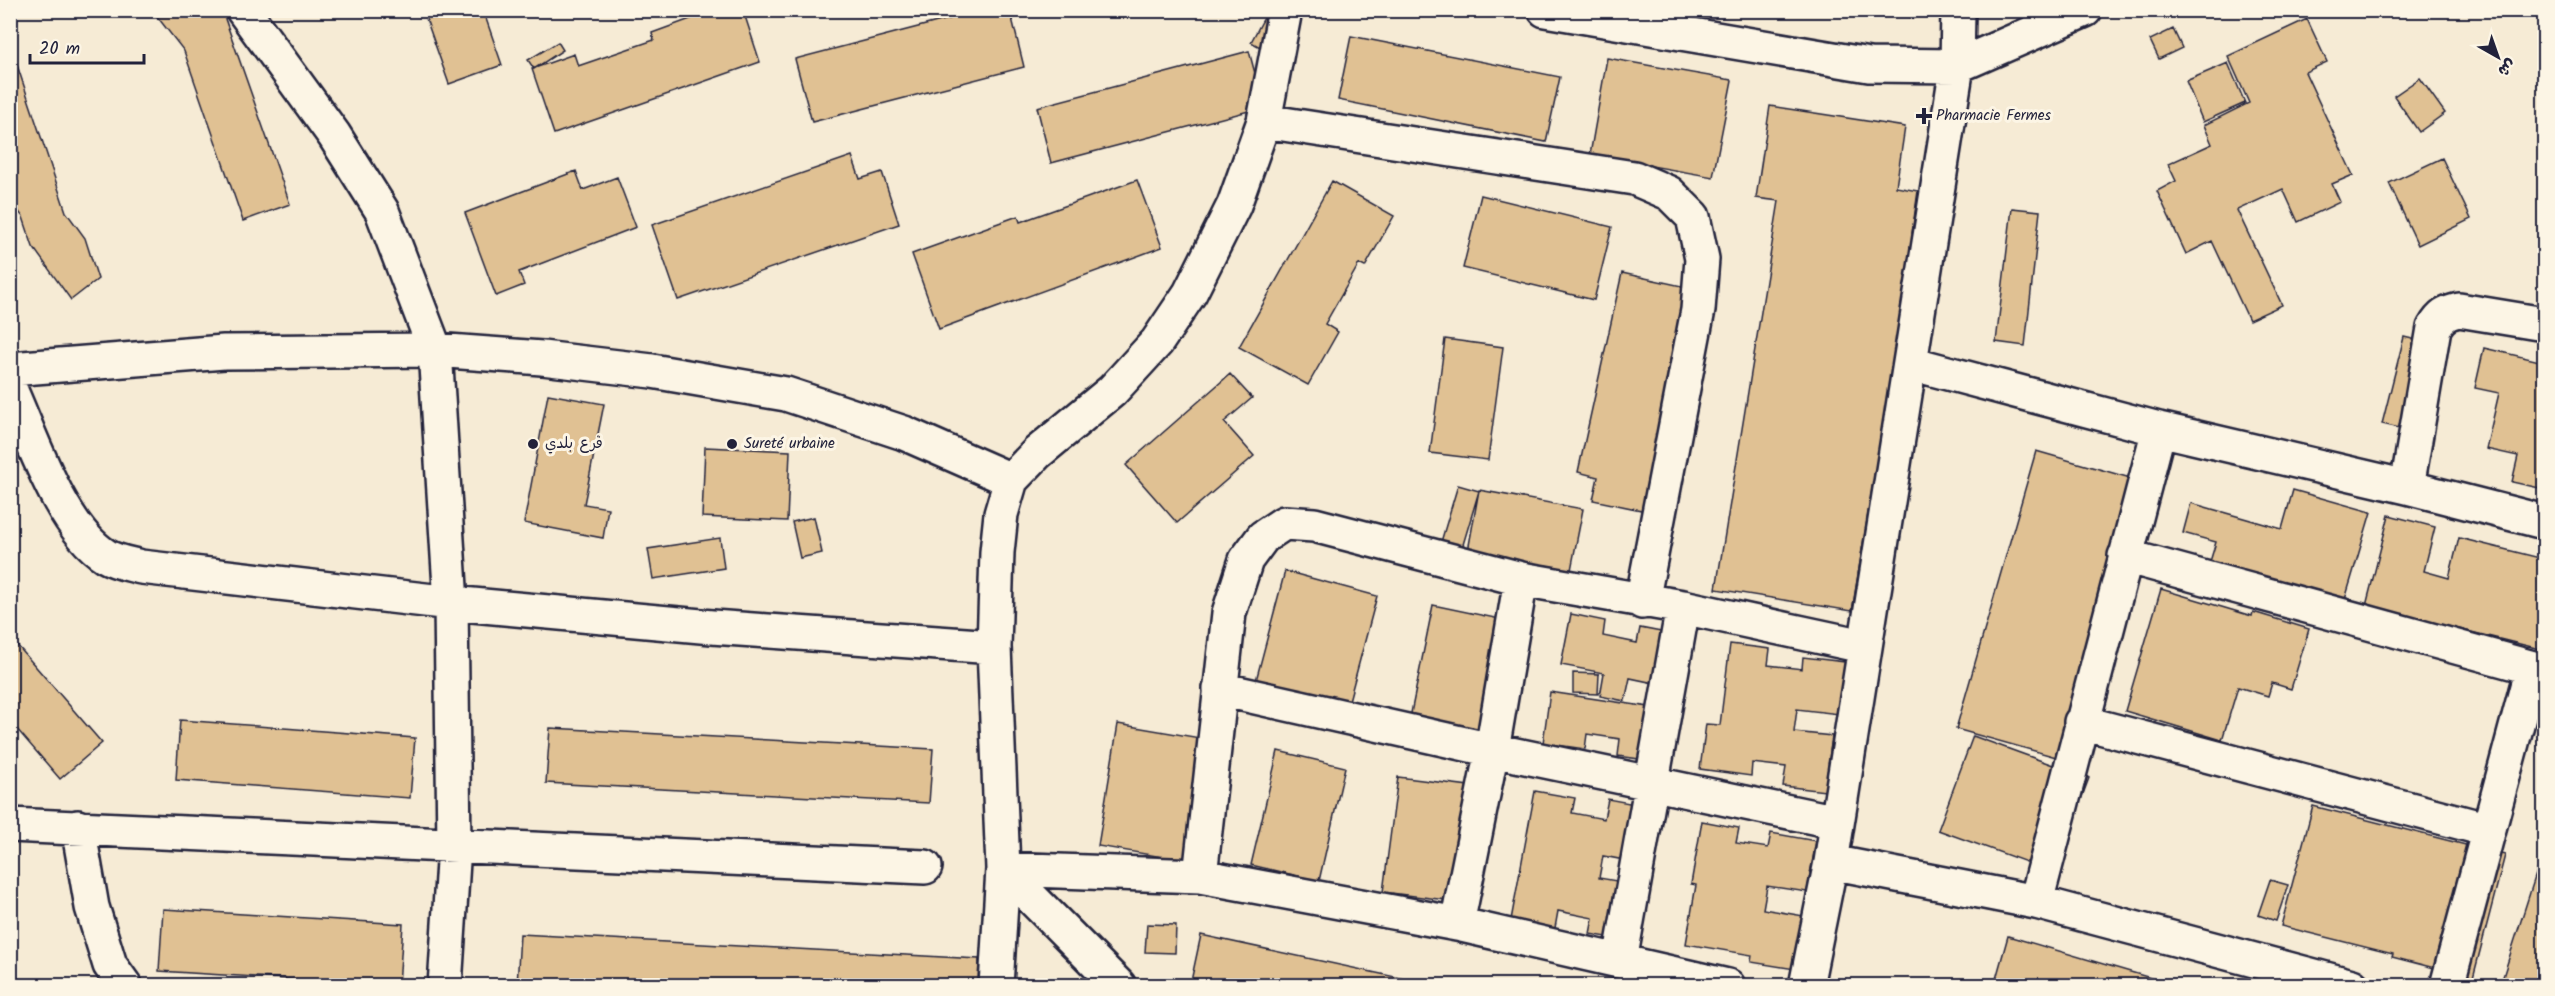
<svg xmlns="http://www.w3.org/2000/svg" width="2555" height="996" font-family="Kalam,'Playpen Sans Arabic',sans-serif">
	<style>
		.building { fill: #e0c193; stroke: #22223b; stroke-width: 1.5 }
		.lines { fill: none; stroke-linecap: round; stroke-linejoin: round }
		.minor-casing { stroke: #22223b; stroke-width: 38 }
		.minor { stroke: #fcf5e5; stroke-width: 33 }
		.poi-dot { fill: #22223b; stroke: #fcf5e5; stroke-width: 2 }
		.labels { text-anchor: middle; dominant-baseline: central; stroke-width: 6; stroke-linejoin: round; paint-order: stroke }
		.poi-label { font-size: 15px; fill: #22223b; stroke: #fcf5e5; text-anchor: start }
	</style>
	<rect width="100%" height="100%" fill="#f6ebd5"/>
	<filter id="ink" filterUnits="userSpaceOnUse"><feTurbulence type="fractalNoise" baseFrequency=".0167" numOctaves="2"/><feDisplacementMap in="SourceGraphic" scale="12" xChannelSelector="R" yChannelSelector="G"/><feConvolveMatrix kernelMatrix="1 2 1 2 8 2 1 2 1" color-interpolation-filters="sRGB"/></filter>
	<g filter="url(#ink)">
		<path class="building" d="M152,10H219L224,16L290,204L243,221L184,51Z
			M423,10H483L502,65L449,84Z
			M715,10H743L760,62L554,134L532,69L574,54L578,66L654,40L652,33Z
			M996,10H1010L1024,67L812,122L795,59L968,14L969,17Z
			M1881,10H1917L1915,18Z
			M1266,14L1291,28L1276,56L1251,42Z
			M2307,19L2327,62L2305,72L2353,175L2332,184L2340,202L2298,222L2283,189L2237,210L2282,305L2249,320L2212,241L2186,254L2157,191L2176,181L2168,164L2212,144L2204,125L2249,103L2228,56Z
			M2173,29L2182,48L2159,59L2150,40Z
			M1351,36L1560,77L1546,142L1338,100Z
			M558,42L563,50L534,69L528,60Z
			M1249,51L1264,107L1051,163L1037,107Z
			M13,53L66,212L85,238L98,279L71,300L33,247L23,217L10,200V54Z
			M1607,58L1732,80L1713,177L1590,155Z
			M2228,63L2245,103L2203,122L2186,81Z
			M2420,78L2445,113L2419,132L2394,96Z
			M1770,106L1905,127L1896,187L1918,191L1912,233L1930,235L1881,472L1875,471L1852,611L1716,589L1779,201L1756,198Z
			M852,156L860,179L882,172L899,224L678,300L652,225Z
			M2442,158L2471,219L2418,245L2389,183Z
			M576,171L583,190L617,177L636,227L519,272L524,285L496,296L465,213Z
			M1137,180L1162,247L939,329L912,254L1018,216L1020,222Z
			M1332,181L1394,216L1365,267L1359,264L1325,324L1338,332L1308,385L1239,347Z
			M1481,195L1612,227L1594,300L1463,268Z
			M2012,208L2040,211L2025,346L1996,342Z
			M1622,273L1700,290L1651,512L1593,500L1598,477L1578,472Z
			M2404,337L2442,346L2421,433L2382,424Z
			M1445,339L1503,347L1488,460L1430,453Z
			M2484,348L2544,362V489L2512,482L2518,456L2486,449L2499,393L2475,388Z
			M1230,374L1252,398L1224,422L1254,456L1177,523L1126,465Z
			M548,394L604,404L584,504L608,508L603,538L524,523Z
			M705,447L790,451L787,521L702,517Z
			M2036,451L2162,487L2081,764L1956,729Z
			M1458,485L1479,491L1462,548L1441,542Z
			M1479,490L1583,509L1571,570L1468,551Z
			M2293,490L2371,512L2344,603L2209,565L2216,542L2183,533L2191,503L2282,529Z
			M2389,515L2435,527L2424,571L2449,578L2459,538L2544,559V650L2366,606Z
			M814,517L822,553L800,558L792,522Z
			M720,538L724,568L653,579L648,549Z
			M1285,571L1377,596L1346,712L1254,688Z
			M2161,589L2252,616L2253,612L2309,629L2291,689L2272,683L2268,696L2238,687L2222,740L2125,711Z
			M1433,605L1500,619L1476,737L1409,723Z
			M1571,614L1605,621L1603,636L1637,643L1640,628L1682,636L1673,687L1630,678L1625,701L1600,696L1604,673L1561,665Z
			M10,637L102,743L60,779L10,721Z
			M1730,644L1770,649L1768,665L1802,669L1803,657L1845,662L1839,714L1797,709L1794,732L1832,736L1825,791L1783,786L1786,767L1752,763L1751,776L1700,769L1706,724L1720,725Z
			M1573,673L1599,674L1598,694L1573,693Z
			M1550,692L1669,710L1661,762L1618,756L1620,739L1587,734L1585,749L1543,743Z
			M180,720L415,738L410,798L176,780Z
			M1118,724L1212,740L1192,862L1098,846Z
			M550,728L933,749L929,803L546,783Z
			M1973,736L2089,778L2054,872L1938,830Z
			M1278,751L1345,767L1319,881L1251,865Z
			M1398,777L1469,786L1454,901L1383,892Z
			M1535,791L1575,798L1572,813L1604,819L1608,799L1651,807L1640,863L1603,856L1599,878L1640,885L1629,941L1590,934L1593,918L1558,911L1555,928L1511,920Z
			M2313,806L2505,855L2473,978L2392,957L2393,954L2281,926Z
			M1702,821L1739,828L1736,843L1768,848L1771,833L1816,841L1807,892L1767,886L1763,909L1804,916L1795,969L1751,962L1752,955L1686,944L1696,885L1691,884Z
			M2544,849V986H2519L2502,980Z
			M2270,880L2288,885L2276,921L2258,915Z
			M163,909L403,924L399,986L159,971Z
			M1147,924L1176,925L1175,953L1145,952Z
			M520,934L979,959L978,986H517Z
			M1201,935L1432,985L1190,986Z
			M2008,936L2178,986H1994Z"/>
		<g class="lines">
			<defs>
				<path id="minor" d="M243,10L334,135L382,211L435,350L451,603L454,846L445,986
					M1545,10L1869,65L1957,66L2085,10
					M1264,121L1634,178L1669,193L1693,217L1702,259L1698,310L1642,602
					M1910,363L2159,429L2407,487L2544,522
					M10,369L224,352L435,350L542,358L652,371L786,394L904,433L1011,480
					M10,389C32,438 61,528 106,556C116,562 130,564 141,567L451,603L712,627L994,647
					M2407,487L2434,328C2441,316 2446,313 2459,310L2544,324
					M2125,556L2544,671
					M1220,689L1492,750L1837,822
					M2081,722L2489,830
					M10,825L925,867
					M78,827L92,907L110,965L125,986
					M1831,862L2036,902L2352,986
					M1200,876L1229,613L1246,560L1263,537L1284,523L1314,525L1521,579L1683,607L1863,646
					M2036,902L2159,429
					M1457,924L1492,750L1521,579
					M1620,961L1683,607
					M996,986L1003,869L994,647L997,552L1001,514L1011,480L1037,453L1112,391L1157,342L1190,293L1234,205L1264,121L1285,10
					M1119,986L1003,869L1200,876L1457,924L1728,986
					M1806,986L1831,862L1957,66L1958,10
					M2447,986L2532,668"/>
			</defs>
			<use href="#minor" class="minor-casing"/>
			<use href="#minor" class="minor"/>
		</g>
	</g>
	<g class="poi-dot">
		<path d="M1921 107h6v6h6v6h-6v6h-6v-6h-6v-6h6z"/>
		<circle cx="533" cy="444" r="6"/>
		<circle cx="732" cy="444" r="6"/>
	</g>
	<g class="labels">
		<g class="poi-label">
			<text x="1936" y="116">Pharmacie Fermes</text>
			<text x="545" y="444">فرع بلدي</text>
			<text x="744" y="444">Sureté urbaine</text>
		</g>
	</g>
	<rect width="2555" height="996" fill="none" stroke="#fcf5e5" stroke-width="36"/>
	<rect x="18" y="18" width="2519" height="960" fill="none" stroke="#22223b" stroke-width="2" filter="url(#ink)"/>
	<g transform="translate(2498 57) rotate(140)" stroke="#fcf5e5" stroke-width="4.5" paint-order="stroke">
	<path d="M0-4.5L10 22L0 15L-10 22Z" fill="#22223b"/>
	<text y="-9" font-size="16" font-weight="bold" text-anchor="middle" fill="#22223b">ش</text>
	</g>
	<path d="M30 54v9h114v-9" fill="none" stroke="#22223b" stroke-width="3"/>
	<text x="39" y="54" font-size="18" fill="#22223b" stroke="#fcf5e5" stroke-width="4.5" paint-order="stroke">20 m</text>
</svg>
